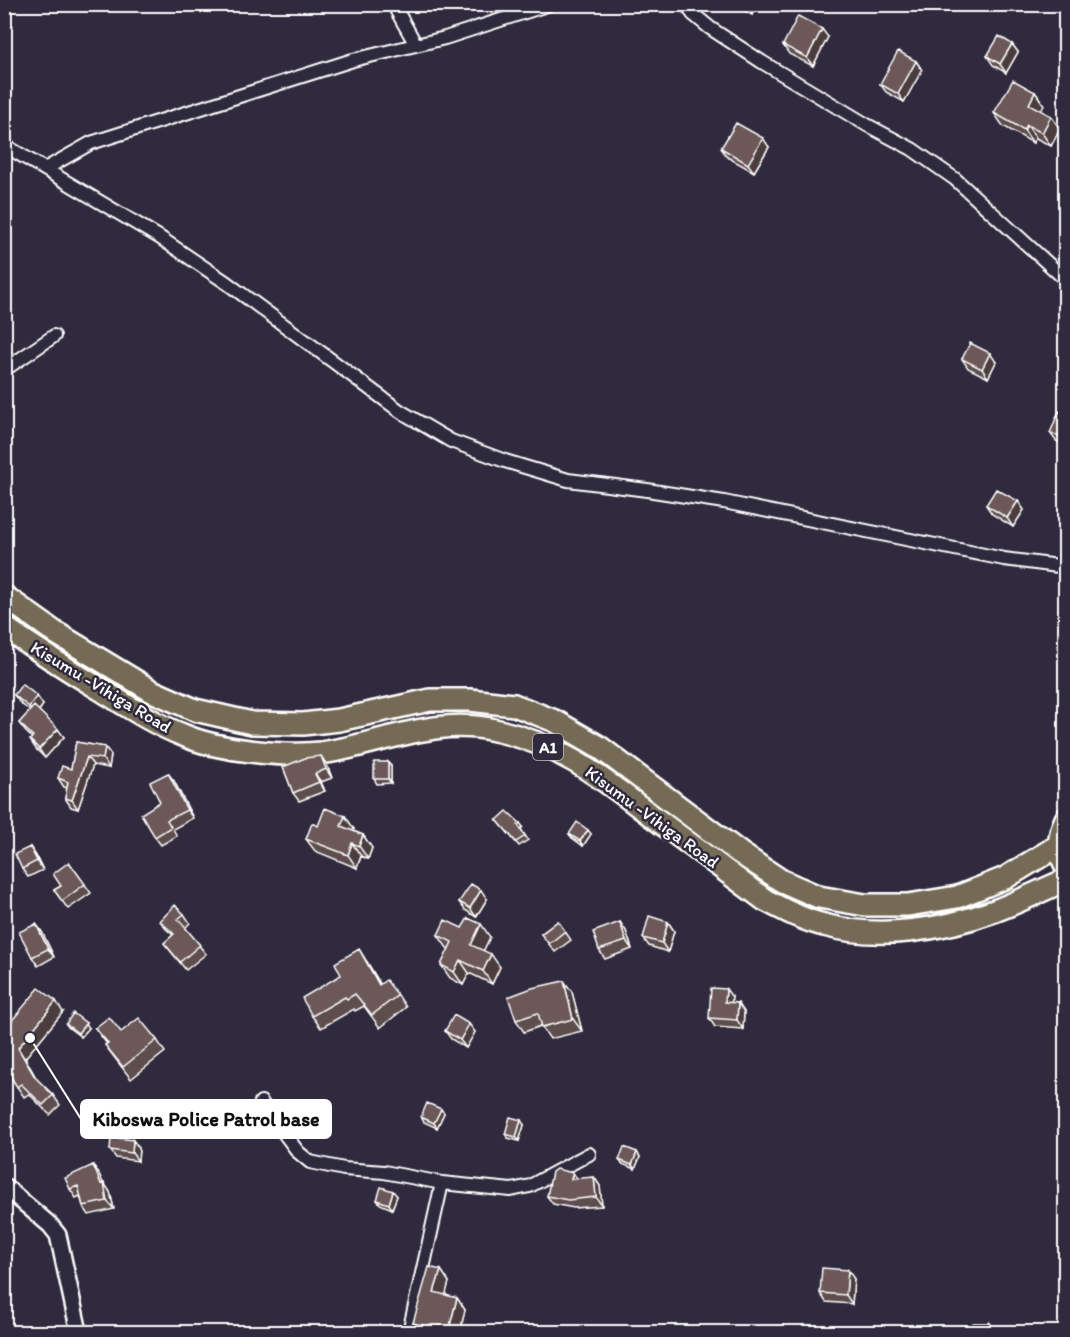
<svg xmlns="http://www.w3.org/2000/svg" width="1070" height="1337" font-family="Itim,sans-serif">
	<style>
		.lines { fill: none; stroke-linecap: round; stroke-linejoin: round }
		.minor-casing { stroke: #fff; stroke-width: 16 }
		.tertiary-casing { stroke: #fff; stroke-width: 20 }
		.trunk-casing { stroke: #fff; stroke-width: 26 }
		.minor { stroke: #2f2a3d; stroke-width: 12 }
		.tertiary { stroke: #2f2a3d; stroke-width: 15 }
		.trunk { stroke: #746b55; stroke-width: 21 }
		.wall { fill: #5d4d4d; stroke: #fff; stroke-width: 1.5 }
		.shaded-wall { fill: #4c3e3e; stroke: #fff; stroke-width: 1.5 }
		.building { fill: #6c5959; stroke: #fff; stroke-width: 1.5 }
		.labels { text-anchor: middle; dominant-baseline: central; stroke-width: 5; stroke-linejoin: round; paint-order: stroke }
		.shield { fill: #2f2a3d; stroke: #c1bfc5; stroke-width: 1.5 }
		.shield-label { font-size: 16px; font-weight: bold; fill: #fff }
		.street-label { font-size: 18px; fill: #fff; stroke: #2f2a3d }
		.leader { fill: none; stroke: #fff; stroke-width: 2 }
		.callout-dot { fill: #fff; stroke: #2f2a3d; stroke-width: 2 }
		.callout { fill: #fff; stroke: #fff; stroke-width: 2 }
		.callout-label { font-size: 20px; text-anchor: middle; font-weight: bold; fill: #111 }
	</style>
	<rect width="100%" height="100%" fill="#2f2a3d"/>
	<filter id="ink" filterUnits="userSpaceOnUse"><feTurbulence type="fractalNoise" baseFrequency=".0167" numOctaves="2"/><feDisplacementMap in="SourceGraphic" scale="12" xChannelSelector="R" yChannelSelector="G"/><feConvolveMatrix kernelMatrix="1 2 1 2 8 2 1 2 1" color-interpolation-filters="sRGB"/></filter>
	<g filter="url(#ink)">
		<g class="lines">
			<defs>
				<path id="minor" d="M393,4L416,45
					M686,4L693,14L710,28L762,62L867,125L912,149L955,179L1066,280
					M4,145L159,237L227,283L400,411L451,441L505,461L568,480L647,490L724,502L1004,559L1066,567
					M45,169L91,143L353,60L445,38L550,4
					M4,370L54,336
					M261,1102L298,1152L310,1162L344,1169L384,1172L442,1183L409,1332
					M442,1183L511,1190L530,1186L589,1154"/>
				<path id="tertiary" d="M4,1186L50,1225L58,1235L79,1332"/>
				<path id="trunk" d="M4,596L56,633L152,691L195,710L252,723L303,724L339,720L430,700H470L514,705L555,721L598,746L740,853L782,881L819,897L865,905H908L957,897L1005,878L1059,845
					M4,627C37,650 70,671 103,691C129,707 154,724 183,735C217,750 284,757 321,753C383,744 434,715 499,731C564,746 604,780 656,819C692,846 729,873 765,900C784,910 803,920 824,925C879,940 942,930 994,911C1019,902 1042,890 1066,880
					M1066,819C1058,836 1057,849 1066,866"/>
			</defs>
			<use href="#minor" class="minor-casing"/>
			<use href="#tertiary" class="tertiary-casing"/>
			<use href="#trunk" class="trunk-casing"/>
			<use href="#minor" class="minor"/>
			<use href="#tertiary" class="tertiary"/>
			<use href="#trunk" class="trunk"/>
		</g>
		<path class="wall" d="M732,4H757L752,15Z
			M828,37L813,66L789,54L783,45Z
			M1012,44L1018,52L1006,73L993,65L987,56Z
			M916,61L922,70L904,102L886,92L880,84Z
			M1035,92L1044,105L1041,111L1051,116L1060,129L1051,146L1036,138L1033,143L1003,126L994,113Z
			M769,147L754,172L727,157L721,148Z
			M962,359L996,362L988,378L968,368Z
			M1065,414V445L1056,441L1050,433Z
			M1018,501L1024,510L1013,527L992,514L986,505Z
			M14,695L43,705L39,711L64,737L45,758L36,749L30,740L32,738L25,731L19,723L30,711L20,703Z
			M76,742L105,747L111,755L109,768L93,765L78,809L71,807L65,798L67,788L64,787L58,778L71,769Z
			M327,765L332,778L321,782L325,791L299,801L293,793L283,767Z
			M391,766V783L377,784L374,779Z
			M174,781L193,818L173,829L177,836L161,845L155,837L160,802Z
			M345,816L354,829L353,831L363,835L372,848L368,859L361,856L357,868L315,851L306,839L318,826Z
			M497,820L520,823L523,827L521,829L528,840L519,846Z
			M569,834H591L583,846L572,838Z
			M30,847L36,856L43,870L28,877L22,869Z
			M69,862L91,893L68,909L54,890L61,886Z
			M487,899L476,917L465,910L459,902Z
			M184,914L190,923L185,928L206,954L186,970L164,943L173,935L166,929L160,921Z
			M558,921L571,940L555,952L541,934Z
			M620,922L626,931L632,949L605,959L599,950Z
			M668,922L674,931L668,952L649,946L643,938Z
			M36,924L42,932L54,957L38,966L32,957Z
			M438,935L490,937L483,951L500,967L492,984L469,973L463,985L450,978L441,965L449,949L447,948Z
			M367,962L380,984L398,995L406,1007L380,1028L364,1006L355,1011L354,1009L321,1028L312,1016Z
			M564,981L572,992L582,1031L550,1039L541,1026L524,1032L516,1020Z
			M732,997L731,1003H738L744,1012L743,1029L715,1027L709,1018Z
			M63,1012L25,1058L37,1080L53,1095L60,1105L50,1115L29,1094L24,1097L4,1067V1030Z
			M66,1024L89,1028L81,1037L69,1028Z
			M469,1024L475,1032L466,1048L451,1039L445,1031Z
			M95,1028L121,1032L157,1040L165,1052L131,1079L114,1057L105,1045L107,1044Z
			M4,1109L9,1115L4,1120Z
			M444,1113L437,1128L424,1122L421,1117Z
			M524,1125L519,1141L508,1138L505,1134Z
			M139,1148L138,1161L116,1158L110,1150Z
			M640,1157L635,1169L622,1164L619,1160Z
			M93,1165L99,1174L103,1183H104L110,1192L114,1209L89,1215L83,1206L80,1196L76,1198L70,1189Z
			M573,1173L577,1179L594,1177L600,1186L602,1206L574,1208L553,1204L547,1196Z
			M397,1196L392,1209L380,1204L377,1200Z
			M441,1270L449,1282L445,1295L457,1298L465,1310L460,1332H420L413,1323Z
			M854,1279L852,1304L826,1302L820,1293Z"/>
		<path class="shaded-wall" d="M747,4H757L752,15L746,6Z
			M822,29L828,37L813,66L807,58Z
			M1012,44L1018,52L1006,73L1000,64Z
			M916,61L922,70L904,102L898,94Z
			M1035,92L1044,105L1038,117L1029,104Z
			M1051,116L1060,129L1051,146L1042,133Z
			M1027,125L1036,138L1033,143L1024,130Z
			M763,138L769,147L754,172L748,164Z
			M990,353L996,362L988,378L982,369Z
			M1018,501L1024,510L1013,527L1007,518Z
			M37,696L43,705L35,716L29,707Z
			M58,729L64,737L45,758L39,749Z
			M105,747L111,755L109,768L103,759Z
			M321,756L327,765L332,778L326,769Z
			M87,757L93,765L78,809L72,800Z
			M388,762L391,766V783L388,779Z
			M168,773L174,781L193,818L187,810Z
			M315,774L321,782L325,791L319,782Z
			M345,816L354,829L350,839L341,826Z
			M588,830L591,834L583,846L580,841Z
			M363,835L372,848L368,859L359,846Z
			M352,843L361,856L357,868L348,855Z
			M30,847L36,856L43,870L37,861Z
			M481,890L487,899L476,917L470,908Z
			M620,922L626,931L632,949L626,941Z
			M668,922L674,931L668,952L662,943Z
			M36,924L42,932L54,957L48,949Z
			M481,924L490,937L480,958L471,945Z
			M359,949L367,962L388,997L379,985Z
			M491,954L500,967L492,984L483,971Z
			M460,960L469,973L463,985L454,972Z
			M564,981L572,992L582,1031L573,1019Z
			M726,989L732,997L731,1011L725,1002Z
			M56,1001L63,1012L25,1058L42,1088L35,1077L18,1048Z
			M738,1003L744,1012L743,1029L737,1020Z
			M86,1023L89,1028L81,1037L78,1033Z
			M469,1024L475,1032L466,1048L460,1040Z
			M441,1109L444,1113L437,1128L434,1123Z
			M521,1120L524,1125L519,1141L516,1137Z
			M133,1140L139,1148L138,1161L132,1153Z
			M637,1152L640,1157L635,1169L632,1165Z
			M93,1165L99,1174L105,1188L104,1183L110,1192L114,1209L107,1201Z
			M573,1173L579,1181L571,1179Z
			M594,1177L600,1186L602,1206L596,1197Z
			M393,1191L397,1196L392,1209L389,1204Z
			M441,1270L449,1282L443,1304L434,1292Z
			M848,1270L854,1279L852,1304L846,1295Z
			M457,1298L465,1310L460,1332H452L449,1329Z
			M990,1323L996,1332H990Z"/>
		<path class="building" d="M798,16L822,29L807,58L783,45Z
			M999,36L1012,44L1000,64L987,56Z
			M898,51L916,61L898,94L880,84Z
			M1013,80L1035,92L1029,104L1051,116L1042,133L1027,125L1024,130L994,113Z
			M736,123L763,138L748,164L721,148Z
			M970,343L990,353L982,369L962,359Z
			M1059,411L1065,414V439L1050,433Z
			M996,489L1018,501L1007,518L986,505Z
			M22,684L37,696L29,707L14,695Z
			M34,706L58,729L39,749L30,740L33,736L19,723Z
			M76,742L105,747L103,759L87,757L72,800L65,798L68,782L58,778L62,766L71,769Z
			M321,756L326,769L315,774L319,782L293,793L283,767L305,758Z
			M374,762H388V779H374Z
			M168,773L187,810L167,820L171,827L155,837L141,814L160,802L150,782Z
			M325,808L345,816L341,826L363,835L359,846L352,843L348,855L306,839L312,823L318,826Z
			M507,811L520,823L518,825L525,836L516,842L497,820Z
			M577,822L588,830L580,841L569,834Z
			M30,847L37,861L22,869L15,854Z
			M69,862L85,884L62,901L54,890L61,886L53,874Z
			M471,884L481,890L470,908L459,902Z
			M175,905L184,914L178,919L200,945L180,962L164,943L174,934L160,921Z
			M649,916L668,922L662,943L643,938Z
			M468,918L481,924L471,945L491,954L483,971L460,960L454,972L441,965L452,942L438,935L445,920L462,928Z
			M558,921L565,931L549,944L541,934Z
			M620,922L626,941L599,950L593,932Z
			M36,924L48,949L32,957L19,932Z
			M359,949L379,985L386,980L398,995L372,1015L355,994L347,999L345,997L312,1016L302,998L341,975L335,963Z
			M564,981L573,1019L542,1027L538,1013L516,1020L508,997L532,988Z
			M39,988L56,1001L18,1048L35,1077L53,1095L43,1105L21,1084L17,1087L4,1065V1030Z
			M711,988L726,989L725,1002L738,1003L737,1020L709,1018Z
			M73,1013L86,1023L78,1033L66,1024Z
			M454,1015L469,1024L460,1040L445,1031Z
			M109,1017L121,1032L139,1018L157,1040L123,1067L105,1045L108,1043L95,1028Z
			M427,1103L441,1109L434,1123L421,1117Z
			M510,1117L521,1120L516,1137L505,1134Z
			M111,1137L133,1140L132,1153L110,1150Z
			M624,1147L637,1152L632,1165L619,1160Z
			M93,1165L101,1184L104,1183L107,1201L83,1206L78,1186L70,1189L65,1178Z
			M556,1169L573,1173L571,1179L594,1177L596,1197L568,1200L547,1196L552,1172Z
			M381,1187L393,1191L389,1204L377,1200Z
			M429,1267L441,1270L434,1292L457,1298L449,1329L439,1326L438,1329L413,1323Z
			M822,1268L848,1270L846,1295L820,1293Z
			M973,1323H990V1332H973Z"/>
	</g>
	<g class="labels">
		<rect class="shield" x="533" y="734" width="30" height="26" rx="4.5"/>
		<g class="shield-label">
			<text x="548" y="747">A1</text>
		</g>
		<g class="street-label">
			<text transform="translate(101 687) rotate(31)">Kisumu -Vihiga Road</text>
			<text transform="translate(652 817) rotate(36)">Kisumu -Vihiga Road</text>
		</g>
	</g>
	<path class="leader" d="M30 1038L81 1119"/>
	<circle class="callout-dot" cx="30" cy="1038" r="6"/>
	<rect class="callout" x="81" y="1100" width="250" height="38" rx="6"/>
	<g class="callout-label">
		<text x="206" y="1126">Kiboswa Police Patrol base</text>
	</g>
	<rect width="1070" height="1337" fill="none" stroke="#2f2a3d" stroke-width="24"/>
	<rect x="12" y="12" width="1046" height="1313" fill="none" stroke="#fff" stroke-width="2" filter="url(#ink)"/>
</svg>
